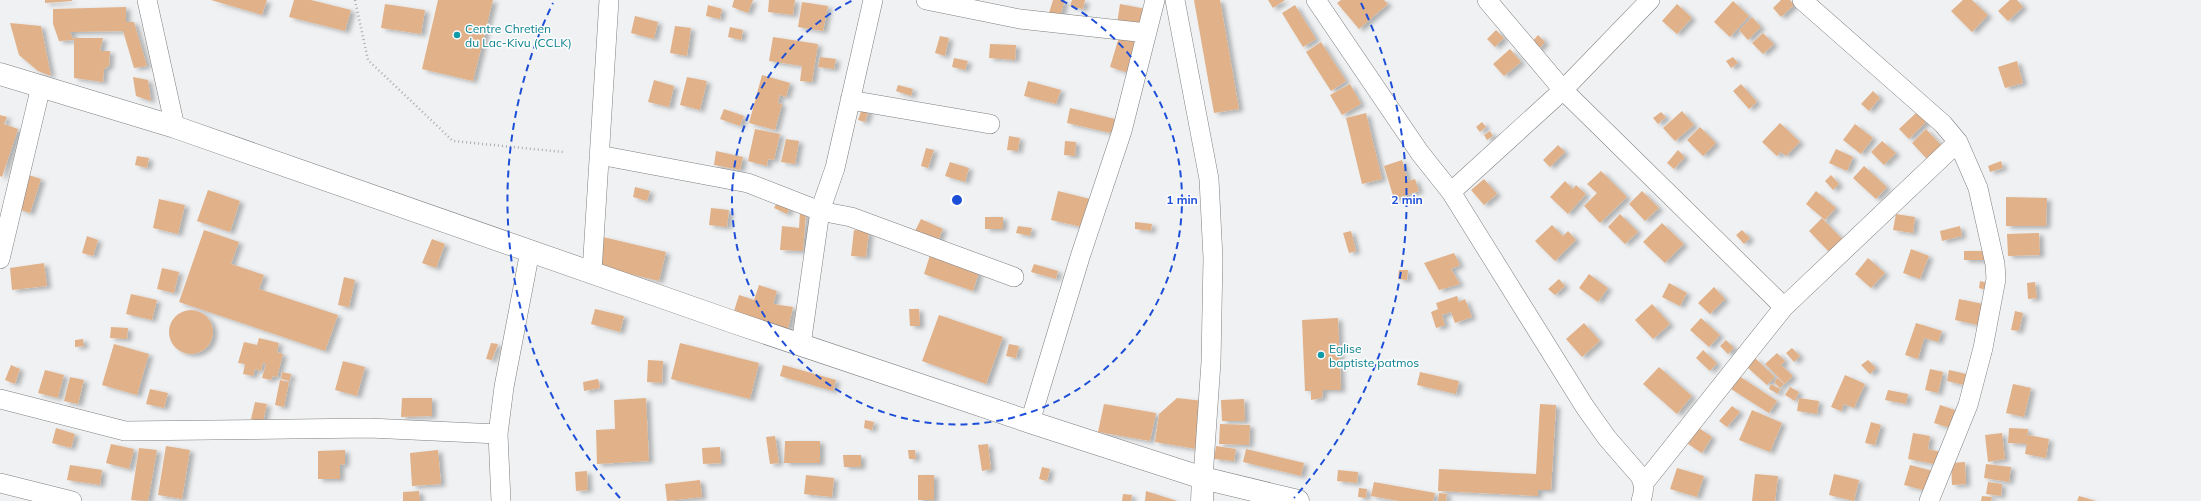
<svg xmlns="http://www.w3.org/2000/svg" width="2201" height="501" font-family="Mulish,sans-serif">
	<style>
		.building { fill: #e1b189; filter: url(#shadow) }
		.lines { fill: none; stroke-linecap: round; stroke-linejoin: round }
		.street-casing { stroke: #7e7f80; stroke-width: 20 }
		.secondary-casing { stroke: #7e7f80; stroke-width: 23 }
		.path { stroke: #abacad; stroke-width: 2.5; stroke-dasharray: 1 3; stroke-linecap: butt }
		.street { stroke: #fff; stroke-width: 19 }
		.secondary { stroke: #fff; stroke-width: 22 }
		.ring { fill: none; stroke: #1d4ed8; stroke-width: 2; stroke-dasharray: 7 5 }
		.culture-dot { fill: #0f9aa8; stroke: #fefeff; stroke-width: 1.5 }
		.labels { text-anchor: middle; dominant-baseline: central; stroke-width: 3; stroke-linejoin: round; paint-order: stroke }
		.culture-label { font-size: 12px; fill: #0d838f; stroke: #fefeff; text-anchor: start }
		.centre { fill: #1d4ed8; stroke: #fefeff; stroke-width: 2 }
		.ring-label { font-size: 12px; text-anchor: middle; font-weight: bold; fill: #1d4ed8; stroke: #fefeff; stroke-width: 3; stroke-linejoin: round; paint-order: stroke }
	</style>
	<defs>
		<filter id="shadow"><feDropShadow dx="4.5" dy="2.5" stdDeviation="2" flood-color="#0004"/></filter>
	</defs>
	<rect width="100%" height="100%" fill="#f0f1f2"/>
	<path class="building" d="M45,0H72V1L45,3Z
		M211,0H267L262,15Z
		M294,0H311L351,10L345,31L289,17Z
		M438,0H493L473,81L422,69Z
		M734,0H753L748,13L732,7Z
		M769,0H795L793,15L768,12Z
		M1053,0H1065L1060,16L1049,13Z
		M1072,0H1085L1083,9L1070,6Z
		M1194,0H1220L1239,109L1214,113Z
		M1268,0H1285L1273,8Z
		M1341,0H1384L1388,4L1359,29L1337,3Z
		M1781,0H1790L1794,5L1781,17L1773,8Z
		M1963,0H1972L1988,15L1972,32L1951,11Z
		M2010,0H2017L2023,7L2008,21L1998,11Z
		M1733,1L1749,16L1730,37L1714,22Z
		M802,2L828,6L823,31L798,27Z
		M385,4L425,10L421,34L381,28Z
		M1120,4L1146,9L1143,28L1117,24Z
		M1677,4L1692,18L1677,34L1662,21Z
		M708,5L722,9L720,19L706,16Z
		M1295,5L1316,39L1303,47L1282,13Z
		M126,7V22H134L147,66L134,68L123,31L70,32L74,40V38H103L100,51H110L109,66L104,69L103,82L74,78V40L59,41L53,24V9Z
		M635,16L658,22L654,39L631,33Z
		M1752,17L1761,27L1748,40L1739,30Z
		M10,23L41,26L51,76L38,71L19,55Z
		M675,26L691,28L687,56L670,53Z
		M730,27L743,30L741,40L728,37Z
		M1496,30L1504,38L1495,47L1487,39Z
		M1763,33L1774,44L1763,54L1752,43Z
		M1538,35L1545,42L1538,50L1531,43Z
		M940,36L949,38L945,56L935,53Z
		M773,37L818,44L812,82L800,81L802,66L769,61Z
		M1119,37L1141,44L1132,74L1110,67Z
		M1321,42L1346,81L1331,91L1306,52Z
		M990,44L1016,45L1015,60L989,58Z
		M1510,49L1521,62L1504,76L1493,64Z
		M820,57L836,59L834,69L818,67Z
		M1733,57L1738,63L1731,68L1726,61Z
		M954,58L968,61L965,70L952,67Z
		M2017,61L2023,83L2005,88L1998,67Z
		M762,75L790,83L786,97L780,95L778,103L782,104L775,130L749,123Z
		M133,77L148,80L151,101L136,96Z
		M687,77L707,81L700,110L680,105Z
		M654,80L674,86L669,107L648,102Z
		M1028,81L1061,90L1056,104L1024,96Z
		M1350,84L1361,104L1342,115L1330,95Z
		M1741,84L1757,102L1749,109L1733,91Z
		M898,85L913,89L911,96L896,91Z
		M1873,91L1880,98L1869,111L1861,104Z
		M862,108L869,110L865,122L858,120Z
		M1070,108L1115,119L1111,133L1067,123Z
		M724,109L744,116L740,126L720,119Z
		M1682,111L1694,125L1675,141L1663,128Z
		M1661,112L1666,117L1658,124L1653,118Z
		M1917,112L1927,121L1909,139L1899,129Z
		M1366,113L1382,179L1362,184L1346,118Z
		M0,115L7,117L4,124L18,129L2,177L0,176Z
		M1482,122L1486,127L1480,132L1476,127Z
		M1780,123L1800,142L1786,156L1781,152L1777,156L1762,142Z
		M1855,124L1873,138L1861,154L1843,140Z
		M1700,127L1716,143L1703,156L1687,140Z
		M755,129L780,134L774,160L768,159L767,166L748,161Z
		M1926,129L1941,145L1927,159L1912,143Z
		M1490,131L1493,136L1487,140L1484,135Z
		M1009,136L1020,138L1018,151L1007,150Z
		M786,139L799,141L795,164L781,162Z
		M1065,141L1076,142L1075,156L1064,155Z
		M1882,141L1896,153L1884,165L1871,152Z
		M1558,145L1565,152L1550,167L1543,160Z
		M926,148L934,150L928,168L921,166Z
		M1836,149L1853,157L1847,171L1829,163Z
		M1678,150L1685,157L1674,169L1667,163Z
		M716,151L743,157L740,170L714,165Z
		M137,156L149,158L147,168L135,165Z
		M1402,160L1408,181L1415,179L1419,191L1394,199L1384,166Z
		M2001,161L2003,168L1990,172L1988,166Z
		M950,162L969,168L965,182L945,176Z
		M1864,166L1887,187L1876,199L1853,178Z
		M1601,171L1627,197L1600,223L1584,206L1597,193L1587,184Z
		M29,175L41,179L30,213L18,209Z
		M1831,175L1839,184L1833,190L1825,181Z
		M1484,179L1497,194L1484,205L1471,190Z
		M1565,181L1573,189L1576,185L1586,194L1568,214L1550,197Z
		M635,187L650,191L647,201L633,197Z
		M208,190L240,201L230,232L197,221Z
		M1058,191L1090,199L1082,227L1051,220Z
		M1642,191L1659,208L1645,221L1629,204Z
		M1816,191L1836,208L1825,220L1806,204Z
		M2006,197L2047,198L2046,226H2006Z
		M159,199L185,205L178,234L153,228Z
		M777,202L790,208L787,214L774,208Z
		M711,208L729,210L727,227L709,225Z
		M800,212L806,213L803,251L780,250L782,226L799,228Z
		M1620,214L1638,232L1625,244L1608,227Z
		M1896,214L1915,217L1913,233L1893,230Z
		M985,217H1003V229H985Z
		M1822,218L1844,241L1831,254L1809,231Z
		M921,219L943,229L938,241L915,231Z
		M1135,222L1152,224L1151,231L1135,229Z
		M1662,223L1684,244L1665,263L1643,242Z
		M1552,225L1563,236L1568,231L1576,240L1555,261L1535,241Z
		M1018,226L1032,228L1030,236L1016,233Z
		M1960,226L1962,236L1942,241L1940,231Z
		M204,230L239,242L231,264L264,275L259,289L338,315L325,351L179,302Z
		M854,230L869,231L866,257L851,256Z
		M1742,230L1750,238L1744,244L1736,235Z
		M1351,231L1356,251L1349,253L1343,233Z
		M2039,233L2040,255L2008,256L2007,234Z
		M87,236L98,240L93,256L82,253Z
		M603,237L666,252L659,281L597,266Z
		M432,239L445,244L436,268L422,263Z
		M1911,249L1929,256L1920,279L1903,273Z
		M1964,251H1985V260H1964Z
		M1454,253L1460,265L1451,269L1460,284L1439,290L1424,263Z
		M930,255L979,272L973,291L924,274Z
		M1868,258L1885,273L1871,288L1855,274Z
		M44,263L47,286L12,290L10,268Z
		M1034,264L1058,271L1056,279L1031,272Z
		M162,268L179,272L174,293L157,289Z
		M1399,270H1408L1407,280L1398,279Z
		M1589,274L1608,288L1598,302L1579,288Z
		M344,277L355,280L349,307L338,305Z
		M1559,279L1565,286L1555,295L1548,289Z
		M1980,281L1988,283L1986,290L1979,288Z
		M2035,282L2037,298L2028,299L2027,283Z
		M1669,283L1687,293L1680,306L1662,297Z
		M759,285L777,291L773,304L793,307L788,329L734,311L739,295L754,300Z
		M1714,287L1725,299L1710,314L1698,303Z
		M131,294L157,300L152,320L126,314Z
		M1457,296L1459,302L1465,299L1472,317L1455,323L1451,312L1442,315L1445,325L1436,328L1431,312L1438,309L1436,303Z
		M1959,299L1983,304L1978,325L1955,320Z
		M1652,304L1670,324L1653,339L1635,320Z
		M595,309L624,316L620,332L591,324Z
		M909,309H919L920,326H910Z
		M169 332a22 22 0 1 1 44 0a22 22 0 1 1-44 0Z
		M2015,311L2023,313L2019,331L2011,330Z
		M939,315L1003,337L986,384L922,361Z
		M1338,318L1341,390H1323L1322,398L1311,400V391H1305L1302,320Z
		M1701,318L1720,335L1709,347L1690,330Z
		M1584,323L1600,341L1582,357L1566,339Z
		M1916,323L1942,331L1938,342L1924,338L1918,359L1905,355Z
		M111,327L128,328L127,339L110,338Z
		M259,338L279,343L277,352L283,354L277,377L273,376L271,380L262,378L266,364L263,363L261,371L255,369L253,376L243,374L245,364L238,363L244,342L257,345Z
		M83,339L84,346L75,347V340Z
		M1726,340L1734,348L1728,354L1720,346Z
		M491,343L498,344L492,360L486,359Z
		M680,343L759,363L750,399L671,379Z
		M114,344L149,354L137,395L102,385Z
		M1009,344L1019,346L1016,358L1006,356Z
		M1792,348L1800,356L1794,362L1786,353Z
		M1703,350L1717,363L1710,371L1696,358Z
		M1777,353L1785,361L1781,365L1793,376L1785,384L1765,364Z
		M1755,358L1775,377L1767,385L1747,367Z
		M648,360L663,361L662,383L647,382Z
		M1868,360L1876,368L1870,374L1861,365Z
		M343,361L365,367L357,396L335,390Z
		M11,365L20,369L15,384L5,380Z
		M783,365L836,380L833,391L780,376Z
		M1659,367L1692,396L1677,414L1643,384Z
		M1930,369L1943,372L1938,393L1925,390Z
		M45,370L64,375L58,398L38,393Z
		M1949,370L1966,374L1964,385L1947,381Z
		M282,372L291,374L290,381L281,379Z
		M1420,372L1459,381L1456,394L1417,385Z
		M1845,375L1865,384L1854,408L1844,404L1841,411L1831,407Z
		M1739,376L1777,401L1769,413L1731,389Z
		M70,377L84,380L78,404L64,401Z
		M1778,378L1784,384L1780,388L1774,382Z
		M598,379L600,388L584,391L583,382Z
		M280,380L289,382L284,407L275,405Z
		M1771,384L1780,389L1778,394L1769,389Z
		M2013,384L2031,388L2024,417L2006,413Z
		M1790,387L1799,392L1795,401L1785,395Z
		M150,389L168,393L164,408L146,404Z
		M1888,390L1908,394L1906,404L1885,400Z
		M402,398H432V416L401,417Z
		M646,398L649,461L597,464L596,430L615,429L614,400Z
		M1177,398L1203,401L1196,449L1155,442L1159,414Z
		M1799,398L1819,401L1817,414L1797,411Z
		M1244,399L1245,421H1222L1221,400Z
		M255,402L267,404L263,422L251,419Z
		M1104,404L1156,413L1150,441L1098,432Z
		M1540,404L1556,405L1551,490H1538V496L1438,491L1439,469L1536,474Z
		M1940,405L1955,410L1950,428L1934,423Z
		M1732,406L1740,412L1727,427L1719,421Z
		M1752,410L1782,423L1770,452L1739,440Z
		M865,420L874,422L872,430L864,428Z
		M1871,422L1881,425L1875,445L1865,443Z
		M1220,424L1250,425L1249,445L1219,444Z
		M56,428L75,434L71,448L52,443Z
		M1699,428L1712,437L1702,453L1688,444Z
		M2009,428L2028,429L2027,444L2008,443Z
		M1913,433L1930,436L1928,449L1941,452L1939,465L1908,459Z
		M2002,433L2005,459L1988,462L1985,435Z
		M2028,435L2049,439L2046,458L2025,454Z
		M775,436L779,463L770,464L766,437Z
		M785,441H820V463H784Z
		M111,444L134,449L129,469L106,463Z
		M988,444L991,469L982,471L978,445Z
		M166,446L190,450L182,499L158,495Z
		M1216,446L1236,449L1234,461L1214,459Z
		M720,447L721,463L703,464L702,448Z
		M139,448L157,450L148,501L131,500Z
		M1246,449L1304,463L1301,476L1243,462Z
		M345,450V464L340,465V479H318V451Z
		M438,450L441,484L412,486L410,453Z
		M908,450H915L916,459H909Z
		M843,455H861V467H844Z
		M1965,462L1966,484L1952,485L1951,463Z
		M1986,464L2011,467L2009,482L1984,478Z
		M70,465L102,470L100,485L67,480Z
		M1910,465L1933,471L1927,491L1904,485Z
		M1042,467L1050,469L1047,481L1039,479Z
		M1677,468L1704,476L1697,497L1670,489Z
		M1338,470L1358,472L1357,483L1337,481Z
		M587,471L588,490L576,491L575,472Z
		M1755,474L1778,476L1775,501H1752Z
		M1834,474L1859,480L1854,501L1829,495Z
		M806,475L834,478L832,497L804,494Z
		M918,475H934V500H918Z
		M700,480L702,497L667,501L665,484Z
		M1374,482L1435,493L1433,501H1399L1371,496Z
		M1988,482L2002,484L2001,496L1986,494Z
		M1359,488L1367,489L1366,498L1358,497Z
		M419,491L420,501H403V492Z
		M1146,491L1177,501H1145Z
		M1439,493L1447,494L1446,501H1438Z
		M1123,494L1132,495L1131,501H1122Z
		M1982,496L1992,497L1991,501H1981Z
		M2079,496L2096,501H2077Z"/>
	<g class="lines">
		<defs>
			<path id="street" d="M147,0L175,127
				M926,0L1020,19L1147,33
				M1175,0L1209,179L1213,258L1211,362L1203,478
				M1316,0L1420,153L1451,192L1585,407L1607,438L1640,476C1645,486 1644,491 1641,501
				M1487,0L1563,90L1784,307
				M1802,0L1943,124L1958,142L1978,188L1995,264L1996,279L1983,348L1968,405L1929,501
				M850,100L990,124
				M599,155L748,183L820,211L851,217L1014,277
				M1451,192L1563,90L1650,0
				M0,259L41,86
				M592,272L609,0
				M801,345L820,211L835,168L873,0
				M0,399L125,431L369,428L498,434
				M1030,422L1080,257L1122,131L1155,0
				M0,483L72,501
				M1644,483L1784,307L1958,142
				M501,501L498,434L504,387L530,251"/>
			<path id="secondary" d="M0,74L175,127L736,323L1030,422L1203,478L1298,501
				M1202,501L1203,478"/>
		</defs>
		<use href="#street" class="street-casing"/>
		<use href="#secondary" class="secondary-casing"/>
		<path class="path" d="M355,0L368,60L453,141L563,152"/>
		<use href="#street" class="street"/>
		<use href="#secondary" class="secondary"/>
	</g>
	<g class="ring">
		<path d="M1061 0A225 225 0 1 1 853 0"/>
		<path d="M620 498A450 450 0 0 1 553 3M1361 3A450 450 0 0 1 1294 498"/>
	</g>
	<g class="culture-dot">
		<circle cx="457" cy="35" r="4"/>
		<circle cx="1321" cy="355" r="4"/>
	</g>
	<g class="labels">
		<g class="culture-label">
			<text x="465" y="28">Centre Chretien<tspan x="465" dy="14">du Lac-Kivu (CCLK)</tspan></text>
			<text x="1329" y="348">Eglise<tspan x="1329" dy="14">baptiste patmos</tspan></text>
		</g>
	</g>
	<circle cx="957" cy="200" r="6" class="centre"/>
	<g class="ring-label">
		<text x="1182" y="204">1 min</text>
		<text x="1407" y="204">2 min</text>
	</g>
</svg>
